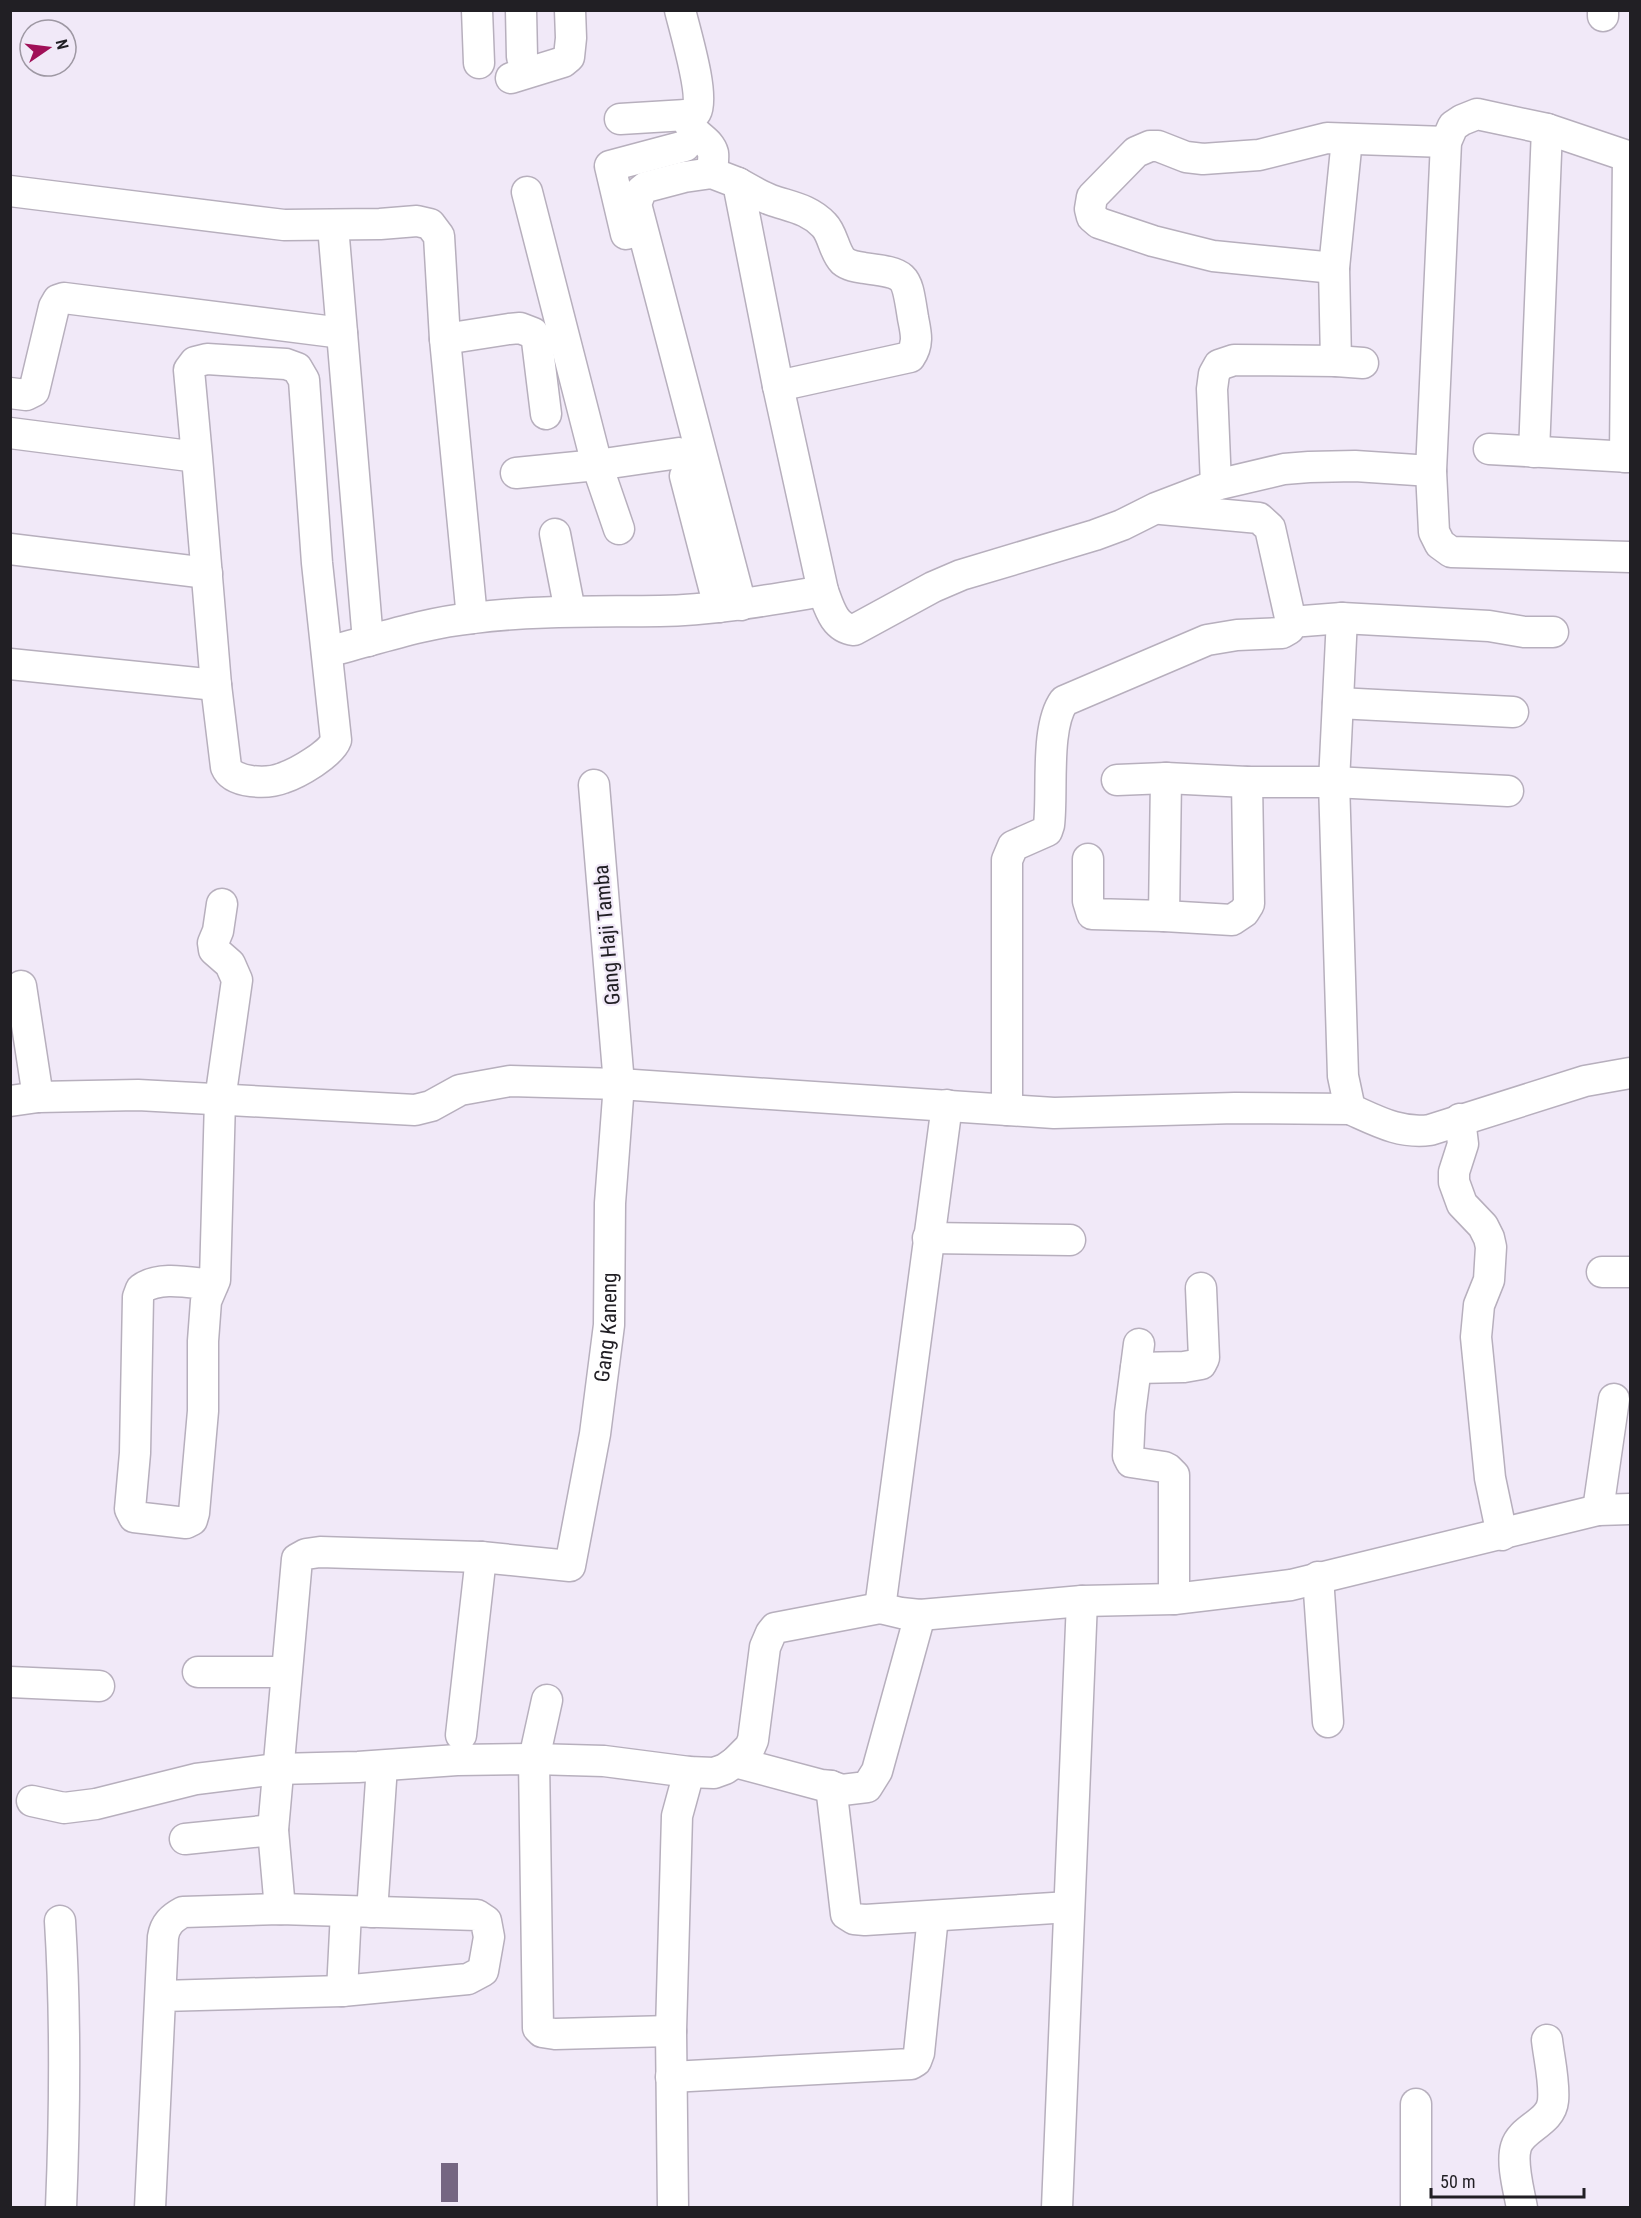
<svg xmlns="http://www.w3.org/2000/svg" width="1641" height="2218" font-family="'Roboto Condensed',sans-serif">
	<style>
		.building { fill: #756682 }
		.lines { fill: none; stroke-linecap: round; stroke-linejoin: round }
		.minor-casing { stroke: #b7afbd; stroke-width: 33 }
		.minor { stroke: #fff; stroke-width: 30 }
		.labels { text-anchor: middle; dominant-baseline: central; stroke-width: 4.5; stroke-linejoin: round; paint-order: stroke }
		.street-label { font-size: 21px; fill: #211f24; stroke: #f1e9f8 }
	</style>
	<rect width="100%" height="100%" fill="#f1e9f8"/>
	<path class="building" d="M441,2163H458V2202H441Z"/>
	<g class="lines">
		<defs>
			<g id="minor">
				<path d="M477,10L479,63"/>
				<path d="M521,10L522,57"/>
				<path d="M1603,16V10"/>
				<path d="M511,78L563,62L569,57L571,38L570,10"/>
				<path d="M686,115C691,137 709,138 713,153C714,159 712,167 712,173"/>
				<path d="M620,119L686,115L696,112C705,96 685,31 680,10"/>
				<path d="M1630,157L1547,129L1477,114L1462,120L1453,126L1446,142L1431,471L1434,532L1440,544L1451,552L1630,557"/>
				<path d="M738,183C749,189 760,196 771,200C791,207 809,209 824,225C833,234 834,252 843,261C849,266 857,267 864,268C908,274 906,274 913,318C916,333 919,344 910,357L778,386"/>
				<path d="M10,191L284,225L380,224L417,221L430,224L439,236L445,339L472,618"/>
				<path d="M527,192L597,465L619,529"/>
				<path d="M333,226L368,641"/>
				<path d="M626,234L610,166L685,146"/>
				<path d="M1334,268L1213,256L1153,241L1099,223L1092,217L1090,209L1092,197L1136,152L1150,146H1158L1186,157L1203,159L1259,155L1327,138L1446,142"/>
				<path d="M445,339L509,329L520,328L533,333L537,341L546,414"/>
				<path d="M1336,361L1363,363"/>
				<path d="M10,393L26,395L34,391L54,307L58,300L64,298L342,333"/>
				<path d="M10,433L197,457L189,370L195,362L207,359L286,364L297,368L304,380L317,563L336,740C331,754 298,773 283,778C268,784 233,784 226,767L216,685L197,457"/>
				<path d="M1489,449L1630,457"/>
				<path d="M1534,452L1547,129"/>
				<path d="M1625,457L1628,156"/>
				<path d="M516,473L597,465L679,453"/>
				<path d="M685,476L719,607"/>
				<path d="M1216,485L1212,389L1214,374L1219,365L1234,360L1336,361L1334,268L1347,139"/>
				<path d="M1161,509L1259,518L1270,528L1291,622"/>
				<path d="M555,534L570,611"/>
				<path d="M10,549L207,573"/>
				<path d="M741,605L636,204L641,191L646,187L684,177L712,173L738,183L778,386L823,591C829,607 834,628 854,630L933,587L961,575L1095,535L1122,525L1156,508L1216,485L1284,469L1309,467L1355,466L1431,471"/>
				<path d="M1342,618L1334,782L1343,1076L1350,1109C1377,1121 1400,1134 1430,1130L1585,1081L1630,1073"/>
				<path d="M327,652C375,640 423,623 473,618C535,610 598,612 660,611C715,610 769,600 823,591"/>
				<path d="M10,664L216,685"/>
				<path d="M1338,703L1513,712"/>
				<path d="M1117,780L1166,778L1247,782H1334L1508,791"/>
				<path d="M1088,859V901L1092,914L1164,916L1232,920L1244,912L1249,904L1247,782"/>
				<path d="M1164,916L1166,778"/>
				<path d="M21,986L38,1097"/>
				<path d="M10,1101L38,1097L138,1095L415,1110L431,1106L460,1090L510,1081L619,1084L1054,1113L1235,1108L1350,1109"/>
				<path d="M947,1105L880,1608L901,1613L920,1615L1082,1601L1174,1599L1291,1585L1598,1510L1630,1509"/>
				<path d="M1007,1110V860L1013,846L1047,831L1049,825C1053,792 1045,727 1064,701L1207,640L1237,635L1282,633L1289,629L1291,622L1342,618L1489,626L1524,632H1553"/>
				<path d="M1460,1119L1463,1144L1454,1172V1182L1462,1204L1483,1226L1489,1238L1491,1247L1489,1280L1479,1305L1476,1337L1490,1478L1502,1535"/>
				<path d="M928,1238L1070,1240"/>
				<path d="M1602,1272H1630"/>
				<path d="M213,1285C191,1283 160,1275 141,1289L138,1297L135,1453L130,1509L134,1517L186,1523L192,1520L194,1513L203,1411V1341L206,1301L215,1280L220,1100L237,980L230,964L214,950L213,943L218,931L222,904"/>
				<path d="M1139,1344L1130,1413L1128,1456L1131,1462L1164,1467L1168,1469L1174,1475V1599"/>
				<path d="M1136,1368L1184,1367L1201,1364L1204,1358L1201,1288"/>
				<path d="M1598,1510L1614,1399"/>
				<path d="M1318,1577L1328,1722"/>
				<path d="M198,1672H286"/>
				<path d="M10,1682L99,1686"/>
				<path d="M547,1700L534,1759L538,2028L542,2032L555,2034L671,2031"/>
				<path d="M461,1735L481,1557"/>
				<path d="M735,1762L821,1785L831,1786L842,1790L867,1787L877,1771L920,1615"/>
				<path d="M831,1786L846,1914L854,1919L865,1920L1069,1907"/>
				<path d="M32,1801L64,1808L96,1804L196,1779L277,1769L358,1767L457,1760L534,1759L604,1761L689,1772L714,1773L725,1769L735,1762L750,1747L753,1740L765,1647L771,1633L775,1628L880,1608"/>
				<path d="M185,1839L273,1830"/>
				<path id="s1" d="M280,1909L273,1830L297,1559L306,1554L320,1552L481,1557L570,1566L595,1434L609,1325L610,1203L619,1084L594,785"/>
				<path d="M372,1912L382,1766"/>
				<path d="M60,1921C66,2017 65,2111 61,2208"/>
				<path d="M342,1991L346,1912"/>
				<path d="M671,2077L911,2064L916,2061L919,2053L933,1916"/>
				<path d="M150,2208L163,1937C165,1924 172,1918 183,1912L280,1909L477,1915L486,1921L489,1937L483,1971L468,1979L342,1991L161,1996"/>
				<path d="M673,2208L671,2031L677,1816L689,1772"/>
				<path d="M1057,2208L1082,1601"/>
				<path d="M1416,2208V2104"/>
				<path d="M1522,2208C1519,2191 1511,2163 1516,2147C1521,2128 1551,2123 1553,2101C1555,2083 1549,2058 1547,2040"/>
			</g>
		</defs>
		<use href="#minor" class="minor-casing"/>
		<use href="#minor" class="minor"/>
	</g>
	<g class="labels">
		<g class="street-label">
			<text transform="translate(607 935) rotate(-95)">Gang Haji Tamba</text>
			<text stroke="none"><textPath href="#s1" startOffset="868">Gang Kaneng</textPath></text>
		</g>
	</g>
	<rect width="1641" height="2218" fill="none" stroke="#211f24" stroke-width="24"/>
	<g transform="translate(48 48) rotate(76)"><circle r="28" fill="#f1e9f8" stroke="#9e98a3" stroke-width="1.5"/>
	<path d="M0-4.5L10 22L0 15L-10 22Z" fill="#a01058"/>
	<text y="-9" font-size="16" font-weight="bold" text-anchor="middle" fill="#211f24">N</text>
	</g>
	<path d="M1431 2188v9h153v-9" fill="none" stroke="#211f24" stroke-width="3"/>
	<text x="1440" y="2188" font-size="18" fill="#211f24" stroke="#f1e9f8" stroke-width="4.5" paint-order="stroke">50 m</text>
</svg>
